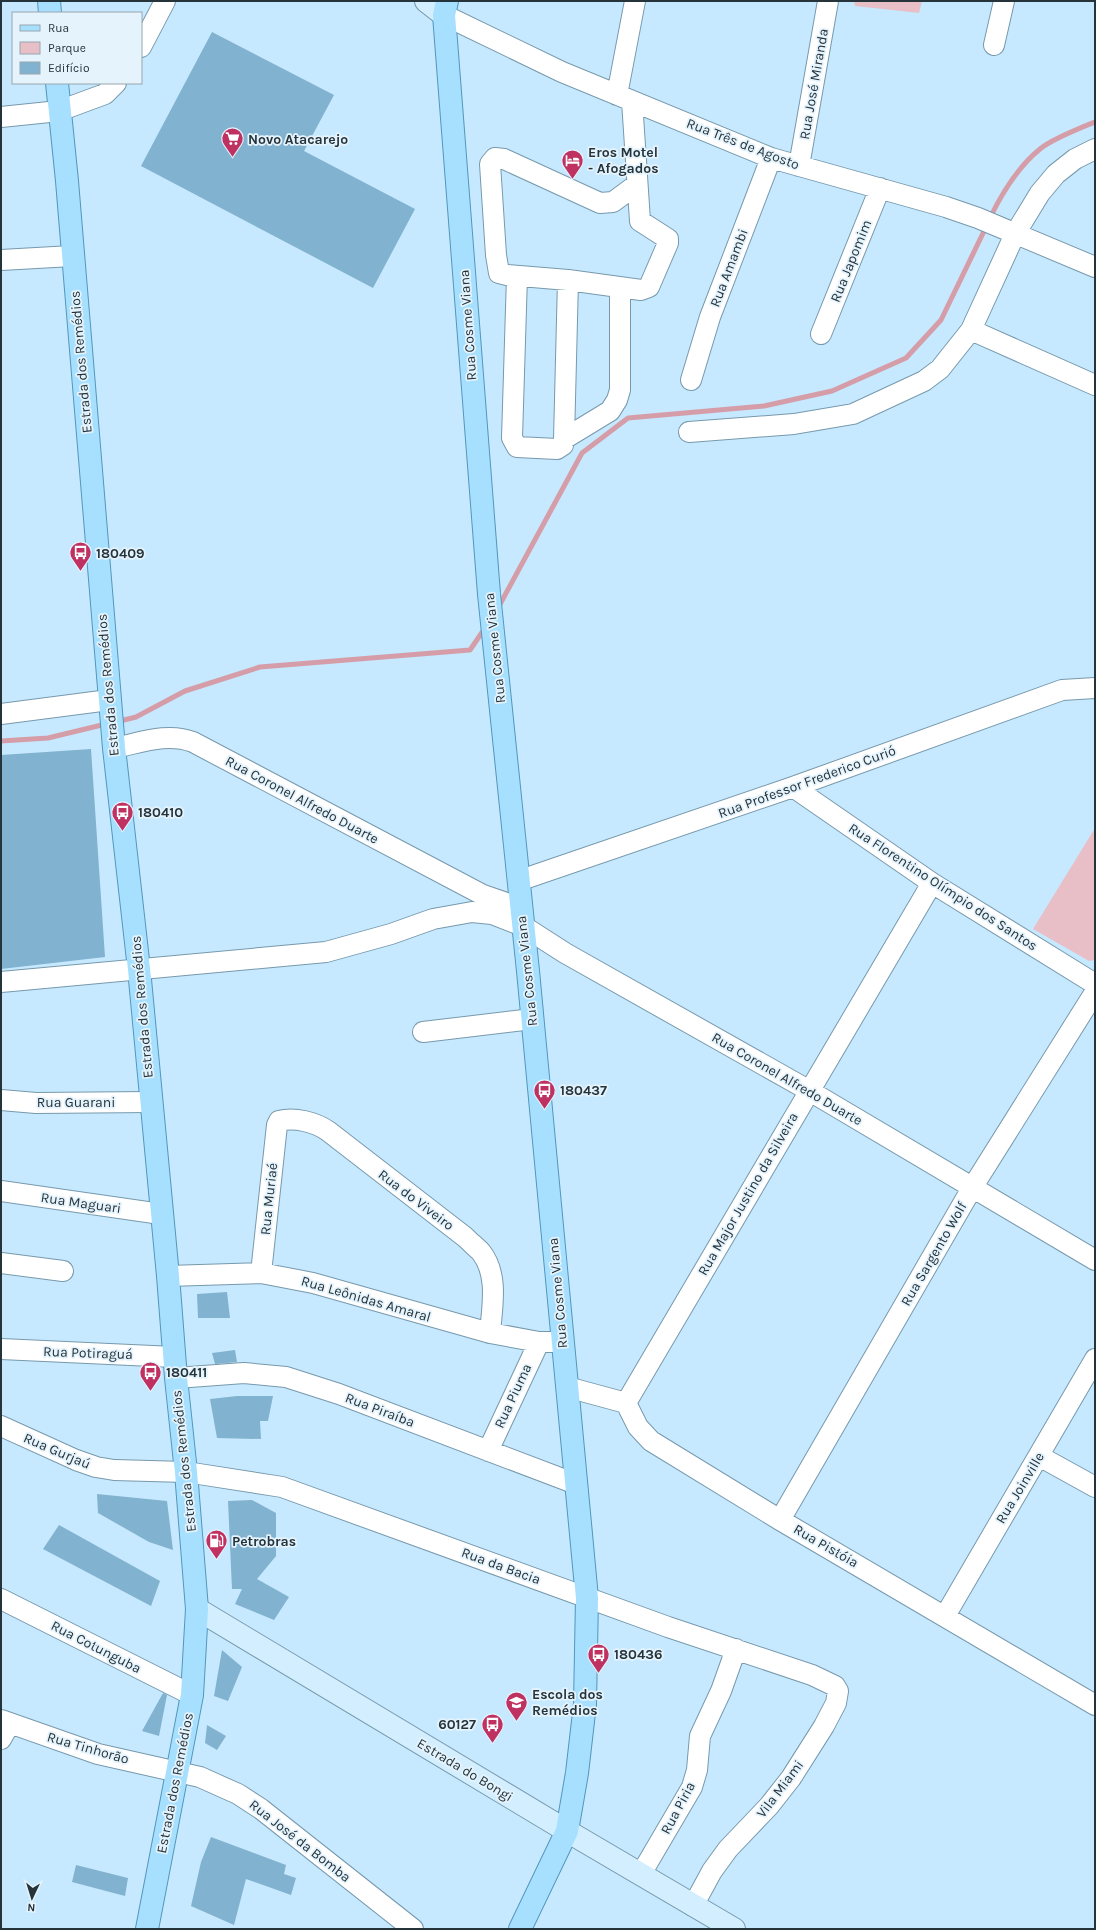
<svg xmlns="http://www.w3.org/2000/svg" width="1096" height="1930" font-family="Karla,sans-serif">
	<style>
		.green { fill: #e9bfc7 }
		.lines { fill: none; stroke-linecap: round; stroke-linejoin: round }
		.stream { stroke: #d59da8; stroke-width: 5 }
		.building { fill: #81b2cf }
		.street-casing { stroke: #7799ac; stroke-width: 22 }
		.secondary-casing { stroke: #7799ac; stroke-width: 24 }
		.primary-casing { stroke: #5396ba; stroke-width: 24 }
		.street { stroke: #fff; stroke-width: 20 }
		.secondary { stroke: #d3efff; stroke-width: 22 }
		.primary { stroke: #a7e0fe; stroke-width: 22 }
		.labels { text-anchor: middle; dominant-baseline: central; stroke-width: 3.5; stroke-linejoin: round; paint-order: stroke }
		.street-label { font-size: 14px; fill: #25333b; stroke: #e5f3fc }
		.poi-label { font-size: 14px; font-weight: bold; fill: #25333b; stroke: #e5f3fc; text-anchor: start }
	</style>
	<rect width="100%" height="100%" fill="#c6e9ff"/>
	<path class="green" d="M854,1H922L919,13L855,6Z
		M1095,828V960L1089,961L1033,929Z"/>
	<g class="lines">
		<path class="stream" d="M990,218C1002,193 1019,166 1040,149C1052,139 1080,128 1095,122
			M498,608L582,453L628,418L764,406L832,391L906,358L941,320L987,225
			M116,722L136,717L185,691L260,667L470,650L485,628
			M1,741L48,738L106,724"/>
	</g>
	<path class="building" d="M212,32L334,95L304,151L415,209L373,288L141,166Z
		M91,749L105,957L1,969V755Z
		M227,1292L230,1318H198L197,1294Z
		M235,1350L237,1362L215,1364L212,1353Z
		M237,1396H273L268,1421H260L261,1439L217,1438L210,1399Z
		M97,1494L167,1501L173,1550L149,1542L98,1513Z
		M252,1500L276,1513V1556L257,1579L289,1597L274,1620L235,1604L242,1589H232L228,1501Z
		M59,1525L160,1581L151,1606L43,1549Z
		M222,1650L242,1667L228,1701L214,1696Z
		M163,1693L167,1695L159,1736L142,1731Z
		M207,1725L226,1736L217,1750L205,1743Z
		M211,1837L286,1865L284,1874L296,1878L291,1895L246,1879L234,1925L191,1906L201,1862Z
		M76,1865L128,1878L125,1896L72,1882Z"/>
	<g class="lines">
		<defs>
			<path id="street" d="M444,15L562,72L771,158L946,207L978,218L1095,267
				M994,45L1004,1
				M141,47L165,1
				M617,95L635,1
				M632,101L640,221L668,239V243L649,287L641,290L568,280L507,275L499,273L496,255L490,164L495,158L504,159L600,203L613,202L636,185
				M1,117L59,111L105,94L116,83
				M799,166L828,1
				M1,260L72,256
				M517,276L512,438L517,447L557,449L563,445L564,439L568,280
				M971,330L1095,385
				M821,334L880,188
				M691,380L710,317L771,158
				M689,432L794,424L853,414L924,381L940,369L971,330L1015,234L1040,193L1056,174L1075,159L1095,149
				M564,439L610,411L617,400L620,390V287
				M1,714L109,700
				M114,748C140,743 167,732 193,742L483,895L521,908
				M793,787L932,883L1095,984
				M518,881L793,787L1062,690L1095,688
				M1,982L326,952L391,934L433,919L472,912L492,914L523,926L565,953L808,1090L1095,1260
				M423,1032L532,1019
				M1,1100L36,1103L151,1102
				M1,1191L161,1214
				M1,1263L63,1271
				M261,1273L277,1125L279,1121C295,1117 315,1122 328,1131L465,1237C470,1242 476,1247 481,1252C499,1275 492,1307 490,1333
				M168,1276L261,1273L313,1283L490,1333L539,1342H563
				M1,1349L174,1357
				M176,1378L244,1373L286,1377L339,1394L576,1484
				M567,1387L626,1403
				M626,1403L932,883
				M626,1403L638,1427L651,1441L780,1520L1095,1705
				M1,1426L76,1460L96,1467L114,1470L186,1472L282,1487L668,1627L812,1675L835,1686L838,1691L836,1703L824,1726L791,1778L769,1806L728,1849L712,1871L693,1906
				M488,1451L539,1342
				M1039,1456L1095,1487
				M780,1520L972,1188L1095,992
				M1,1599L192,1695
				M945,1616L1095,1359
				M1,1720L98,1754L200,1777L238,1794L261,1809L413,1929
				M1,1739L10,1723
				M641,1874L692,1787L697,1770L700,1736L721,1691L736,1649"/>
			<path id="secondary" d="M426,1L444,15
				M197,1609L567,1831L734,1929"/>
			<path id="primary" d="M49,1L50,13
				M447,1L444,15L489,594L528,971L587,1598L585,1704L577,1773L567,1831L520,1929
				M57,83L67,181L114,748L139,969L168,1276L176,1378L186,1472L197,1609L192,1695L147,1929"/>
		</defs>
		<use href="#street" class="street-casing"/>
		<use href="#secondary" class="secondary-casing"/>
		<use href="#primary" class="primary-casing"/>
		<use href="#street" class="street"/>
		<use href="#secondary" class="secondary"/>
		<use href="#primary" class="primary"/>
	</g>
	<defs>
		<symbol id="supermarket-pin" viewBox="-11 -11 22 30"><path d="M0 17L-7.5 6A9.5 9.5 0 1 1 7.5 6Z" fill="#bf3160" stroke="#e5f3fc"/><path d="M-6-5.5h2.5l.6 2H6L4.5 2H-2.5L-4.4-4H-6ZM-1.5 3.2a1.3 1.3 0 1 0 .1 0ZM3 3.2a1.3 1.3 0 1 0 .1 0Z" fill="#fff"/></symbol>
		<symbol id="hotel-pin" viewBox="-11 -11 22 30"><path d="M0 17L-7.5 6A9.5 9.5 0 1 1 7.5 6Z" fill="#bf3160" stroke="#e5f3fc"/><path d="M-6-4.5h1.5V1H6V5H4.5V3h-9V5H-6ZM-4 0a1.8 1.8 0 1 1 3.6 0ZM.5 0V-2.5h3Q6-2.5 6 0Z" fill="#fff"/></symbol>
		<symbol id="bus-pin" viewBox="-11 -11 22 30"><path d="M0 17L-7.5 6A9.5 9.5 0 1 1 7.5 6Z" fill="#bf3160" stroke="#e5f3fc"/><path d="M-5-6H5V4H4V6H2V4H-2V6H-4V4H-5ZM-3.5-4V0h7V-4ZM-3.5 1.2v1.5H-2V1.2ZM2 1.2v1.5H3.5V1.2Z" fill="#fff"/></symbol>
		<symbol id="fuel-pin" viewBox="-11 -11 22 30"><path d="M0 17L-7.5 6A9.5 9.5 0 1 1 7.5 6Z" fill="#bf3160" stroke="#e5f3fc"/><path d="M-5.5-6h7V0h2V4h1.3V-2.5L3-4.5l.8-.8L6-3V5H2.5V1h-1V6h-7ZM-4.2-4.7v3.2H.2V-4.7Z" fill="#fff"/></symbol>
		<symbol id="school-pin" viewBox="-11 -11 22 30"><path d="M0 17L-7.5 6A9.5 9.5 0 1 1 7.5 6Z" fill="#bf3160" stroke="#e5f3fc"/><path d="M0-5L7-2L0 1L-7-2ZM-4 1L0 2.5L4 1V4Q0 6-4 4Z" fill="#fff"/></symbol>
	</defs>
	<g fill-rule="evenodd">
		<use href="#supermarket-pin" x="220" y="126" width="25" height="34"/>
		<use href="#hotel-pin" x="560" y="148" width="25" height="34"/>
		<use href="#bus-pin" x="68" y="540" width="25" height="34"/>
		<use href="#bus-pin" x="110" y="800" width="25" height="34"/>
		<use href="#bus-pin" x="532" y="1078" width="25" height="34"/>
		<use href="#bus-pin" x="138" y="1360" width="25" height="34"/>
		<use href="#fuel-pin" x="204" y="1528" width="25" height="34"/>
		<use href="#bus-pin" x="586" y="1642" width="25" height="34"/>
		<use href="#school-pin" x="504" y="1690" width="25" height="34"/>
		<use href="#bus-pin" x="480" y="1712" width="25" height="34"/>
	</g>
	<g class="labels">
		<g class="street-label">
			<text transform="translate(814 84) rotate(-80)">Rua José Miranda</text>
			<text transform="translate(743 144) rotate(21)">Rua Três de Agosto</text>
			<text transform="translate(851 261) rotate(-68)">Rua Japomim</text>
			<text transform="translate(729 268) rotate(-69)">Rua Amambi</text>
			<text transform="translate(468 325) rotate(-94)">Rua Cosme Viana</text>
			<text transform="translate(81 362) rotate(-95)">Estrada dos Remédios</text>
			<text transform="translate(495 648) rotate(-96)">Rua Cosme Viana</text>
			<text transform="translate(108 685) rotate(-95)">Estrada dos Remédios</text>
			<text transform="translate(807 782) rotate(-20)">Rua Professor Frederico Curió</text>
			<text transform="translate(302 800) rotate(28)">Rua Coronel Alfredo Duarte</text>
			<text transform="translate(943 887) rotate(33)">Rua Florentino Olímpio dos Santos</text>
			<text transform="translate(527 971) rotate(-96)">Rua Cosme Viana</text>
			<text transform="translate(142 1007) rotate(-95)">Estrada dos Remédios</text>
			<text transform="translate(787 1079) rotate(30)">Rua Coronel Alfredo Duarte</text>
			<text x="76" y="1102">Rua Guarani</text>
			<text transform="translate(748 1194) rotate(-60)">Rua Major Justino da Silveira</text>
			<text transform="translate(269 1199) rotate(-84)">Rua Muriaé</text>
			<text transform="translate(416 1200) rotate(37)">Rua do Viveiro</text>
			<text transform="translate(81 1203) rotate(8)">Rua Maguari</text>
			<text transform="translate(934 1254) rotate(-60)">Rua Sargento Wolf</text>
			<text transform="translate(558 1293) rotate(-95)">Rua Cosme Viana</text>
			<text transform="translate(366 1299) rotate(16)">Rua Leônidas Amaral</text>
			<text transform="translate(88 1353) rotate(2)">Rua Potiraguá</text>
			<text transform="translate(513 1396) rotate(-65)">Rua Piuma</text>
			<text transform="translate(380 1410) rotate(21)">Rua Piraíba</text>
			<text transform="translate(57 1451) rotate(23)">Rua Gurjaú</text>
			<text transform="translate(184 1461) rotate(-96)">Estrada dos Remédios</text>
			<text transform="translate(1020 1488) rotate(-59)">Rua Joinville</text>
			<text transform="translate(826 1546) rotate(30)">Rua Pistóia</text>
			<text transform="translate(501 1566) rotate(20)">Rua da Bacia</text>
			<text transform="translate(96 1647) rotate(27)">Rua Cotunguba</text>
			<text transform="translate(88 1748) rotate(16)">Rua Tinhorão</text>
			<text transform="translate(465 1770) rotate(31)">Estrada do Bongi</text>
			<text transform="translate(175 1783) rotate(-79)">Estrada dos Remédios</text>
			<text transform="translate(780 1789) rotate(-53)">Vila Miami</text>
			<text transform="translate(678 1808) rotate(-62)">Rua Piria</text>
			<text transform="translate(300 1841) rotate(38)">Rua José da Bomba</text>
		</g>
		<g class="poi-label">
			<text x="248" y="139">Novo Atacarejo</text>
			<text x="588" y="152">Eros Motel<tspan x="588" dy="16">- Afogados</tspan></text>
			<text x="96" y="553">180409</text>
			<text x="138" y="812">180410</text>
			<text x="560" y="1090">180437</text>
			<text x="166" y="1372">180411</text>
			<text x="232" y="1541">Petrobras</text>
			<text x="614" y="1654">180436</text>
			<text x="532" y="1694">Escola dos<tspan x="532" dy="16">Remédios</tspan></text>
			<text x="476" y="1724" text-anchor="end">60127</text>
		</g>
	</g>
	<rect width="1096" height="1930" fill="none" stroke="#25333b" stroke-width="4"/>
	<rect x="12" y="12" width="130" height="72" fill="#e5f3fc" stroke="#98a6af"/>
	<rect x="20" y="25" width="20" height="6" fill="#a7e0fe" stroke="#98a6af"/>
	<text x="48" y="32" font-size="12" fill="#25333b">Rua</text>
	<rect x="20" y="42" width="20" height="12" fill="#e9bfc7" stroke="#98a6af"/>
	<text x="48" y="52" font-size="12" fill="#25333b">Parque</text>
	<rect x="20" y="62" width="20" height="12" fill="#81b2cf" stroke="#98a6af"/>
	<text x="48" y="72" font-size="12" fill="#25333b">Edifício</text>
	<g transform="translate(32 1898) rotate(184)" stroke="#e5f3fc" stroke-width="3" paint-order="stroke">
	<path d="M0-3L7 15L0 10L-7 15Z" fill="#25333b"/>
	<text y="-6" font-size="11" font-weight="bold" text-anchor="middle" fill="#25333b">N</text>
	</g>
</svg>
